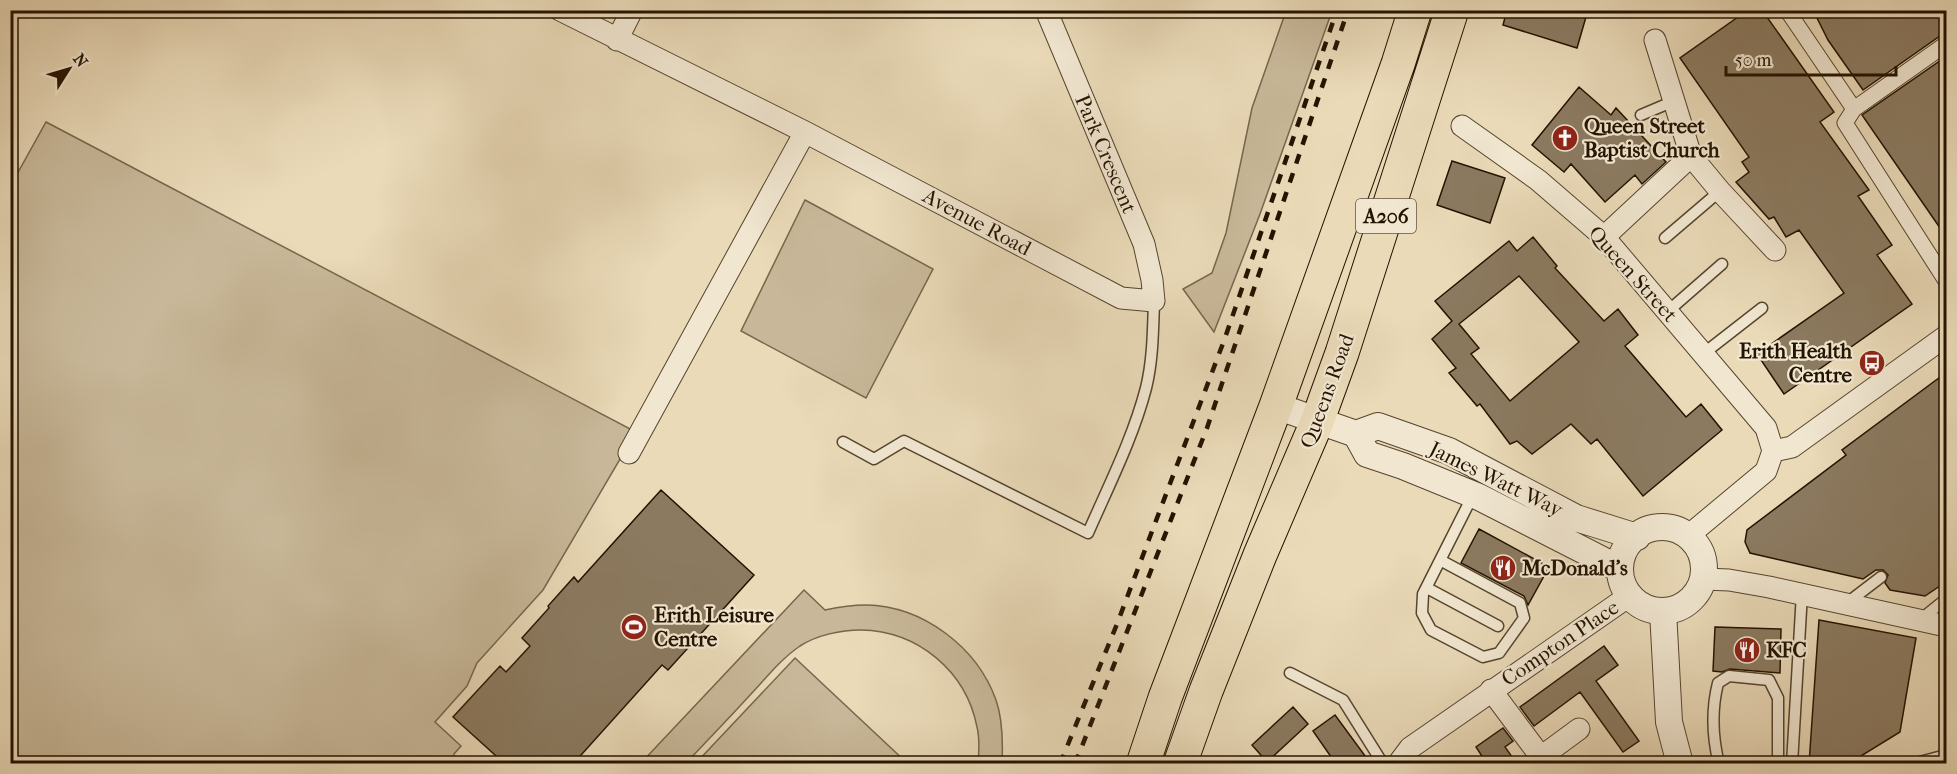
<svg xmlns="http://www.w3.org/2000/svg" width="1957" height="774" font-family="'IM FELL French Canon',serif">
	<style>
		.green { fill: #c8b899; stroke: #76664c; stroke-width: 1.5 }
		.building { fill: #8b7a60; stroke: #241300; stroke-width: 1.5; fill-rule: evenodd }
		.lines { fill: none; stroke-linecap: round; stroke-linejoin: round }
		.service-casing { stroke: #56452e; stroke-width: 13 }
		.pedestrian-casing { stroke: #56452e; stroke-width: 17 }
		.minor-casing { stroke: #56452e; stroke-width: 23 }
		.tertiary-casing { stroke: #56452e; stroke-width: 28 }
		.primary-casing { stroke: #241300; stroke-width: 35 }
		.service { stroke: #f1e7d1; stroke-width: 10 }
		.pedestrian { stroke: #f1e7d1; stroke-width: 15 }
		.minor { stroke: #f1e7d1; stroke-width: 21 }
		.tertiary { stroke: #f1e7d1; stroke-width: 26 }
		.primary { stroke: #eadab8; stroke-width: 33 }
		.rail { stroke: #241300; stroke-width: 4.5; stroke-dasharray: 10 10; stroke-linecap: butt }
		.labels { text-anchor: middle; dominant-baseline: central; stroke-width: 4.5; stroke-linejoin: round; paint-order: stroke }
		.shield { fill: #f1e7d1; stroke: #62533f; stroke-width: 1.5 }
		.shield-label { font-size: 20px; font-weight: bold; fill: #241300 }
		.poi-label { font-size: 21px; font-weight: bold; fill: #241300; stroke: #f1e7d1; text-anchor: start }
		.street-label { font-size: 21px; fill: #241300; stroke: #f1e7d1 }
	</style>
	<rect width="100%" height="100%" fill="#eadab8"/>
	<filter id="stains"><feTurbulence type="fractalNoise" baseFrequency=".00333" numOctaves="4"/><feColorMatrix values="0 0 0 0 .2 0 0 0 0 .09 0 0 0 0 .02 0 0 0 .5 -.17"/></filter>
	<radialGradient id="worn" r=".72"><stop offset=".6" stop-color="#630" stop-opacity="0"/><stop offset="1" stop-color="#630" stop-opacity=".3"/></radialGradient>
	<path class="green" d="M1286,11H1332L1260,214L1214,332L1183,289L1212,273L1226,233L1252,108Z
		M46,122L636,432L543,590L477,663L467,686L435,722L461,746L454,754L455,763H11V185Z
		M805,200L933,269L866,398L741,331Z
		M804,590L825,610C839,607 852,605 866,605C923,606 977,647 996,700C1003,720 1003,742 1002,763H978C979,752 980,739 977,727C966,671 918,631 861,630C841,630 817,635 800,646C781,659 767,677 751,694C730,717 708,740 686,763H641Z
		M795,658L907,763H696Z"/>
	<path class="building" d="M1507,10H1588L1577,48L1503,25Z
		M1748,10H1762L1834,112L1820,122L1869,190L1858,196L1892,245L1877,255L1912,304L1784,394L1757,354L1844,293L1799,230L1786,237L1774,217L1769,219L1736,182L1749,172L1742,162L1749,157L1680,58Z
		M1813,10H1947V34L1940,36L1863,90L1828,40Z
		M1947,56V238L1862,115Z
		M1579,87L1611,115L1616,108L1666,162L1642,184L1635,175L1605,202L1571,164L1564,172L1532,145Z
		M1452,161L1505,178L1490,223L1437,205Z
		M1533,237L1557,266L1555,268L1604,321L1618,309L1638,335L1625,346L1686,417L1701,404L1722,430L1643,496L1597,439L1591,444L1571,424L1532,454L1517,441L1510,444L1480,404L1477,406L1449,373L1456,368L1432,339L1452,321L1435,301L1509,241L1517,251ZM1519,276L1579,342L1510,401L1471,354L1479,348L1459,324Z
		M1947,372V581L1925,596L1890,590L1885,583L1888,575L1883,570H1876L1863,579L1750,553L1745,542L1747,530L1846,455L1842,450Z
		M661,490L754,575L668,670L662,665L573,764H505L453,717L500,666L506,672L530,646L522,638L549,608L548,606L574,577L578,582Z
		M1479,529L1549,567L1528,605L1524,596L1461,563Z
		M1819,620L1916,638L1900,732L1848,764H1809Z
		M1715,627L1781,629L1780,673L1730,669L1722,672L1713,671Z
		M1604,646L1618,665L1596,681L1639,741L1623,752L1580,692L1534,726L1520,707Z
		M1293,707L1308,724L1267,762L1252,745Z
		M1335,715L1371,764H1336L1313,731Z
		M1503,728L1513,741L1505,747L1517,764H1487L1476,747Z"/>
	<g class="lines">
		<defs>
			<path id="service" d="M1641,115L1674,101
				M1665,238L1720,191
				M1667,312L1722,264
				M1703,354L1762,308
				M843,442L874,459L904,441L1088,533C1109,485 1133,438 1146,388C1153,360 1153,329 1154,301
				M1440,560L1520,603L1524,618L1499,653L1483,657L1431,630L1422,613L1423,594L1473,495
				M1427,588L1498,626
				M1847,603L1881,577
				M1920,620L1946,599
				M1290,673L1343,700L1383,764
				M1719,764C1712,736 1711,711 1718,683L1729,676L1769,680L1778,698V764
				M1792,764L1802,593
				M1912,764L1946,755"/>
			<path id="pedestrian" d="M1787,10L1854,109L1845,123L1946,281
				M1854,109L1946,44"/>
			<path id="minor" d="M560,10L805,132L1121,298L1154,301L1152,280L1144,244L1046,10
				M617,40L632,10
				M1655,40L1691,156
				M1462,126L1538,180L1604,237L1766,428L1773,451
				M1604,237L1691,156L1720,191L1775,250
				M629,453L805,132
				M1688,536L1766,471L1773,451L1792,447L1946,336
				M1704,579L1729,580L1769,587L1946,626
				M1491,690L1541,757L1579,729
				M1398,764L1410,748L1629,596"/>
			<path id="tertiary" d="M1276,406L1356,434L1378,426L1449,451L1576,518L1637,537
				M1356,434L1367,454L1403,466L1479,497L1620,569
				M1620 569a42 42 0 1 1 84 0a42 42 0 1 1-84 0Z
				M1663,611L1669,722L1680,764"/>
			<path id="primary" d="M1143,764L1165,698L1276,406L1398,64L1415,10
				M1180,764L1206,691L1260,555L1317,422L1342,353L1452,10"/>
		</defs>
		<use href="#service" class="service-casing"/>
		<use href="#pedestrian" class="pedestrian-casing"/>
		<use href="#minor" class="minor-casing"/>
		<use href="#tertiary" class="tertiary-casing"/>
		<use href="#primary" class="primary-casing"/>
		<use href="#service" class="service"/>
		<use href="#pedestrian" class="pedestrian"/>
		<use href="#minor" class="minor"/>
		<use href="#tertiary" class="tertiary"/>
		<use href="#primary" class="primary"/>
		<path class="rail" d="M1060,764L1117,624L1225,338L1337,10
			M1075,764L1207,428L1348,10"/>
	</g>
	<defs>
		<symbol id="church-disc" viewBox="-11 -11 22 22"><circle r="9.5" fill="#8f2418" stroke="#f1e7d1"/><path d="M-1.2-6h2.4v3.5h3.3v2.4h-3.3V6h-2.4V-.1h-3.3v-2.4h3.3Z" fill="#fff"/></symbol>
		<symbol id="bus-disc" viewBox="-11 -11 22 22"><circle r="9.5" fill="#8f2418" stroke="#f1e7d1"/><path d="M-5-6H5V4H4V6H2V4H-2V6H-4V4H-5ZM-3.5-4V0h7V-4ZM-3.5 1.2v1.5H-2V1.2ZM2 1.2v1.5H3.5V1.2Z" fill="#fff"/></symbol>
		<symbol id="restaurant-disc" viewBox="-11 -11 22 22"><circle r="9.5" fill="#8f2418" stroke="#f1e7d1"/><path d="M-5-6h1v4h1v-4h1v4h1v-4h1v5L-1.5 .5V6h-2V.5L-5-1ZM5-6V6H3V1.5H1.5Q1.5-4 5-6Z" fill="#fff"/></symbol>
		<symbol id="stadium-disc" viewBox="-11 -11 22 22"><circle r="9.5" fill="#8f2418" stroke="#f1e7d1"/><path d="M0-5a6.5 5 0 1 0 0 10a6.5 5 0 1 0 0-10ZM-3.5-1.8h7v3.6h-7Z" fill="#fff"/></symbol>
	</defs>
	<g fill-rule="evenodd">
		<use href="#church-disc" x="1550" y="123" width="30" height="30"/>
		<use href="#bus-disc" x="1857" y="348" width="30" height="30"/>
		<use href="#restaurant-disc" x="1488" y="553" width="30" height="30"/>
		<use href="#stadium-disc" x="619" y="612" width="30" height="30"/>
		<use href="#restaurant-disc" x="1732" y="635" width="30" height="30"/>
	</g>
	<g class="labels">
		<rect class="shield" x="1356" y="199" width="60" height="34" rx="4.5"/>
		<g class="shield-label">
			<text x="1386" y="216">A206</text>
		</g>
		<g class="poi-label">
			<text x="1584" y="126">Queen Street<tspan x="1584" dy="24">Baptist Church</tspan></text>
			<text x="1852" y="351" text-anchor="end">Erith Health<tspan x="1852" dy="24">Centre</tspan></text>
			<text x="1522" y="568">McDonald's</text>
			<text x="654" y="615">Erith Leisure<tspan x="654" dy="24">Centre</tspan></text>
			<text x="1766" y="650">KFC</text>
		</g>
		<g class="street-label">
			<text transform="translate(1106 154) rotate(67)">Park Crescent</text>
			<text transform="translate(977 222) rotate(28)">Avenue Road</text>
			<text transform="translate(1633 274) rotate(48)">Queen Street</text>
			<text transform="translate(1327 391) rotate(-70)">Queens Road</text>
			<text transform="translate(1496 479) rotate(26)">James Watt Way</text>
			<text transform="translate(1560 643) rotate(-34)">Compton Place</text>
		</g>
	</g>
	<rect width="1957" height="774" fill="none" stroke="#eadab8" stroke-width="36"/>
	<rect x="12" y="12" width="1933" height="750" fill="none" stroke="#241300" stroke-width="3"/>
	<rect x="18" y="18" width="1921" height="738" fill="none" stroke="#241300" stroke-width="1.5"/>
	<g transform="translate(69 69) rotate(53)" stroke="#f1e7d1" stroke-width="4.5" paint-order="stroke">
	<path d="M0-4.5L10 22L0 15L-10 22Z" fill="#241300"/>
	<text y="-9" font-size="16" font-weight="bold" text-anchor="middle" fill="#241300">N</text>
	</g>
	<path d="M1726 66v9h170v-9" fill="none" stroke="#241300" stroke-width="3"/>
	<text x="1735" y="66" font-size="18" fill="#241300" stroke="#f1e7d1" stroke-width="4.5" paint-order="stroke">50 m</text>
	<rect width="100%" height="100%" filter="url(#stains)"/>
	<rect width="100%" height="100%" fill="url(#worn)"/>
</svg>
